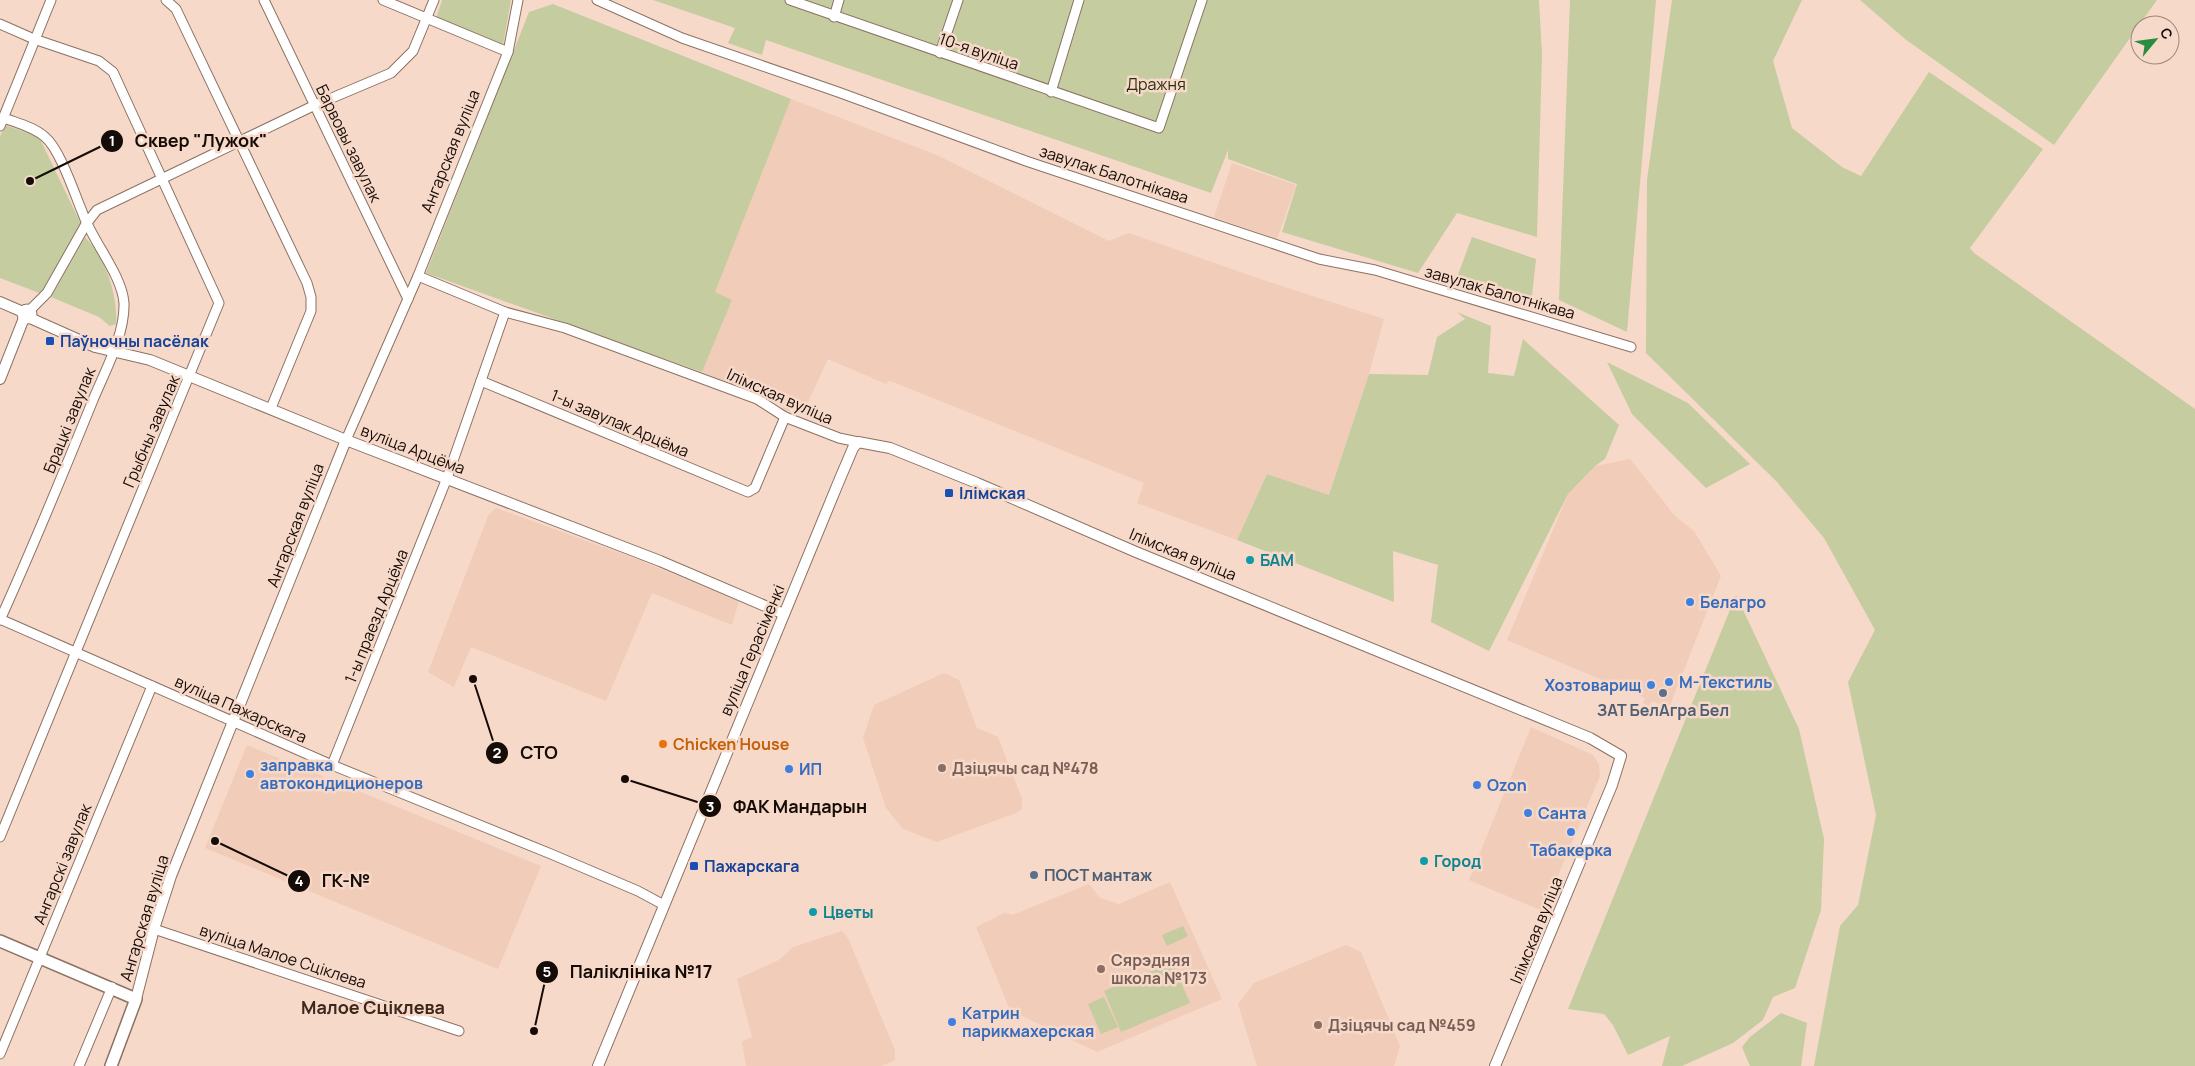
<svg xmlns="http://www.w3.org/2000/svg" width="2195" height="1066" viewBox="0 0 2195 1066" font-family="Manrope,sans-serif">
  <rect width="100%" height="100%" fill="#f7d9c9"/>
  <g fill="#f1ccb8">
    <polygon points="791,99 937,155 1109,241 1129,233 1266,281 1384,319 1369,374 1329,495 1267,474 1237,540 1137,503 1144,483 893,382 888,381 886,384 828,359 802,415 790,409 789,412 782,410 784,405 702,372 732,300 714,292"/>
    <polygon points="1232,163 1296,185 1277,239 1214,217"/>
    <polygon points="1630,459 1675,516 1694,531 1721,576 1669,708 1652,701 1649,706 1643,703 1645,698 1507,640 1568,494 1595,466"/>
    <polygon points="496,508 639,560 739,601 732,625 652,593 606,701 471,647 454,687 428,672 488,516"/>
    <polygon points="944,673 959,680 977,728 998,737 1022,799 1022,809 1016,813 937,842 903,829 886,808 863,738 874,705"/>
    <polygon points="1531,727 1593,755 1599,764 1600,776 1543,911 1469,880"/>
    <polygon points="247,745 541,866 498,969 205,848"/>
    <polygon points="1170,882 1222,999 1097,1052 1016,1013 1012,1015 976,927 1004,913 1012,915 1089,884 1100,898 1119,904"/>
    <polygon points="842,931 848,938 895,1050 895,1060 881,1066 746,1066 742,1042 752,1037 737,979 779,960 793,947"/>
    <polygon points="1346,945 1361,952 1400,1046 1394,1066 1257,1066 1238,1004 1254,983"/>
  </g>
  <g fill="#c4cca0">
    <polygon points="442,0 511,0 503,45 436,19"/>
    <polygon points="653,0 1539,0 1542,54 1537,237 1457,213 1418,273 1282,232 1297,184 1228,159 1228,150 1211,193 766,40 762,55 728,43 735,28"/>
    <polygon points="1570,0 1656,0 1627,332 1559,300"/>
    <polygon points="1672,0 1802,0 1773,61 1792,128 1842,167 1861,176 1929,72 2043,149 1970,248 1974,253 2195,409 2195,1066 1814,1066 1840,926 1858,905 1876,815 1848,682 1875,630 1824,538 1777,482 1646,353 1647,180"/>
    <polygon points="1860,0 2157,0 2054,145 1905,39"/>
    <polygon points="553,4 791,99 715,292 732,300 702,372 426,273 529,12"/>
    <polygon points="5,125 39,137 81,224 42,294 0,278 0,136"/>
    <path d="M85,237C106,258 118,296 116,324L110,326L99,317L51,297Z"/>
    <polygon points="1472,237 1536,259 1531,305 1456,280"/>
    <polygon points="1457,312 1491,326 1488,373 1514,376 1523,339 1619,425 1605,459 1595,466 1568,494 1489,651 1431,622 1438,565 1393,551 1394,602 1237,540 1267,474 1329,495 1369,374 1428,375 1437,337 1465,319"/>
    <polygon points="1607,362 1688,403 1750,464 1706,488 1632,414"/>
    <polygon points="1736,595 1799,729 1824,839 1821,910 1795,988 1773,997 1763,1020 1733,1043 1682,1066 1662,1066 1670,1036 1628,1055 1613,1025 1604,1014 1568,1009"/>
    <polygon points="1183,926 1188,936 1167,946 1162,935"/>
    <polygon points="1172,962 1190,1003 1121,1032 1104,991"/>
    <polygon points="1104,997 1118,1027 1101,1034 1088,1004"/>
    <polygon points="1781,1013 1807,1023 1801,1066 1750,1066 1742,1047 1750,1037"/>
  </g>
  <g fill="none" stroke-linecap="round" stroke-linejoin="round">
    <g stroke="#8c7163" stroke-width="11">
      <g id="minor">
        <polyline points="166,0 176,9 307,283 311,297 311,311 271,408"/>
        <polyline points="264,0 408,299"/>
        <polyline points="383,0 508,52"/>
        <polyline points="597,0 682,38 838,92 1026,161 1319,259 1375,270 1631,347"/>
        <polyline points="790,0 1159,128 1202,0"/>
        <polyline points="834,17 839,0"/>
        <polyline points="0,24 34,39 99,61 113,72 219,303 0,837"/>
        <polyline points="940,53 958,0"/>
        <polyline points="1051,92 1079,0"/>
        <polyline points="0,126 51,0"/>
        <polyline points="418,276 505,312 565,328 757,399 785,417 839,438 858,442"/>
        <polyline points="29,311 47,293 86,224 97,210 313,106 391,73 413,51 434,0"/>
        <polyline points="481,381 748,492 755,488 785,417"/>
        <polyline points="346,440 418,276 508,52 518,0"/>
        <polyline points="0,619 332,765 551,854 638,891 664,905"/>
        <path d="M0,620C33,547 63,474 93,400C105,371 125,335 124,303C122,275 93,242 83,214C75,195 60,149 45,137C34,127 17,123 4,118"/>
        <polyline points="332,765 447,478 505,312"/>
        <polyline points="154,929 459,1031"/>
        <polyline points="0,1054 152,686"/>
        <polyline points="79,1066 112,987"/>
      </g>
    </g>
    <g stroke="#8c7163" stroke-width="12">
      <g id="tertiary">
        <polyline points="0,302 23,312"/>
        <circle cx="27" cy="314" r="4.5"/>
        <polyline points="30,318 95,347 150,360 346,440 660,561 784,614"/>
        <polyline points="0,379 24,318"/>
        <polyline points="136,999 154,929 171,876 346,440"/>
        <polyline points="598,1066 839,481 853,448 858,442 890,448 977,483 1136,552 1590,738 1621,756 1612,785 1495,1066"/>
      </g>
    </g>
    <g stroke="#8c7163" stroke-width="14">
      <polyline id="secondary" points="0,941 136,999 111,1066"/>
    </g>
    <use href="#minor" stroke="#fff" stroke-width="9"/>
    <use href="#tertiary" stroke="#fff" stroke-width="10"/>
    <use href="#secondary" stroke="#fff" stroke-width="11"/>
  </g>
  <g fill="#1a4fb4" stroke="#f7d9c9" stroke-width="2">
    <rect x="45" y="336" width="10" height="10" rx="2.5"/>
    <rect x="944" y="488" width="10" height="10" rx="2.5"/>
    <rect x="689" y="861" width="10" height="10" rx="2.5"/>
  </g>
  <g fill="#0f9aa8" stroke="#f7d9c9" stroke-width="2">
    <circle cx="1250" cy="560" r="5"/>
    <circle cx="1424" cy="861" r="5"/>
    <circle cx="813" cy="912" r="5"/>
  </g>
  <g fill="#3f7fe0" stroke="#f7d9c9" stroke-width="2">
    <circle cx="1690" cy="602" r="5"/>
    <circle cx="1669" cy="682" r="5"/>
    <circle cx="1651" cy="685" r="5"/>
    <circle cx="789" cy="769" r="5"/>
    <circle cx="250" cy="774" r="5"/>
    <circle cx="1477" cy="785" r="5"/>
    <circle cx="1528" cy="813" r="5"/>
    <circle cx="1571" cy="832" r="5"/>
    <circle cx="952" cy="1022" r="5"/>
  </g>
  <g fill="#5c6f8a" stroke="#f7d9c9" stroke-width="2">
    <circle cx="1663" cy="693" r="5"/>
    <circle cx="1034" cy="875" r="5"/>
  </g>
  <circle fill="#e8710a" stroke="#f7d9c9" stroke-width="2" cx="663" cy="744" r="5"/>
  <g fill="#8d6e63" stroke="#f7d9c9" stroke-width="2">
    <circle cx="942" cy="768" r="5"/>
    <circle cx="1101" cy="969" r="5"/>
    <circle cx="1318" cy="1025" r="5"/>
  </g>
  <g text-anchor="middle" stroke-width="5" stroke-linejoin="round" paint-order="stroke">
    <g font-size="16" fill="#160c07" stroke="#f7d9c9">
      <text transform="translate(979 51) rotate(19)" y="6">10-я вуліца</text>
      <text transform="translate(349 143) rotate(64)" y="6">Барвовы завулак</text>
      <text transform="translate(450 151) rotate(-68)" y="6">Ангарская вуліца</text>
      <text transform="translate(1114 174) rotate(18)" y="6">завулак Балотнікава</text>
      <text transform="translate(1500 292) rotate(16)" y="6">завулак Балотнікава</text>
      <text transform="translate(780 396) rotate(24)" y="6">Ілімская вуліца</text>
      <text transform="translate(69 420) rotate(-68)" y="6">Брацкі завулак</text>
      <text transform="translate(620 423) rotate(23)" y="6">1-ы завулак Арцёма</text>
      <text transform="translate(151 431) rotate(-67)" y="6">Грыбны завулак</text>
      <text transform="translate(413 449) rotate(21)" y="6">вуліца Арцёма</text>
      <text transform="translate(295 525) rotate(-69)" y="6">Ангарская вуліца</text>
      <text transform="translate(1183 554) rotate(22)" y="6">Ілімская вуліца</text>
      <text transform="translate(376 616) rotate(-68)" y="6">1-ы праезд Арцёма</text>
      <text transform="translate(752 650) rotate(-67)" y="6">вуліца Герасіменкі</text>
      <text transform="translate(241 709) rotate(24)" y="6">вуліца Пажарскага</text>
      <text transform="translate(62 864) rotate(-68)" y="6">Ангарскі завулак</text>
      <text transform="translate(144 918) rotate(-73)" y="6">Ангарская вуліца</text>
      <text transform="translate(1536 930) rotate(-68)" y="6">Ілімская вуліца</text>
      <text transform="translate(283 956) rotate(18)" y="6">вуліца Малое Сціклева</text>
    </g>
    <g font-size="16" fill="#292e0e" stroke="#f7d9c9">
      <text x="1156" y="90">Дражня</text>
    </g>
    <g font-size="16" font-weight="bold" fill="#164399" stroke="#f7d9c9" text-anchor="start">
      <text x="60" y="347">Паўночны пасёлак</text>
      <text x="959" y="499">Ілімская</text>
      <text x="704" y="872">Пажарскага</text>
    </g>
    <g font-size="16" font-weight="bold" fill="#0d838f" stroke="#f7d9c9" text-anchor="start">
      <text x="1260" y="566">БАМ</text>
      <text x="1434" y="867">Город</text>
      <text x="823" y="918">Цветы</text>
    </g>
    <g font-size="16" font-weight="bold" fill="#366cbe" stroke="#f7d9c9" text-anchor="start">
      <text x="1700" y="608">Белагро</text>
      <text x="1679" y="688">М-Текстиль</text>
      <text x="1641" y="691" text-anchor="end">Хозтоварищ</text>
      <text x="260" y="771">заправка<tspan x="260" dy="18">автокондиционеров</tspan></text>
      <text x="799" y="775">ИП</text>
      <text x="1487" y="791">Ozon</text>
      <text x="1538" y="819">Санта</text>
      <text x="1571" y="856" text-anchor="middle">Табакерка</text>
      <text x="962" y="1019">Катрин<tspan x="962" dy="18">парикмахерская</tspan></text>
    </g>
    <g font-size="16" font-weight="bold" fill="#4e5e75" stroke="#f7d9c9">
      <text x="1663" y="716">ЗАТ БелАгра Бел</text>
      <text x="1044" y="881" text-anchor="start">ПОСТ мантаж</text>
    </g>
    <g font-size="16" font-weight="bold" fill="#c56008" stroke="#f7d9c9" text-anchor="start">
      <text x="673" y="750">Chicken House</text>
    </g>
    <g font-size="16" font-weight="bold" fill="#785e54" stroke="#f7d9c9" text-anchor="start">
      <text x="952" y="774">Дзіцячы сад №478</text>
      <text x="1111" y="966">Сярэдняя<tspan x="1111" dy="18">школа №173</tspan></text>
      <text x="1328" y="1031">Дзіцячы сад №459</text>
    </g>
    <g font-size="18" font-weight="bold" fill="#3d271b" stroke="#f7d9c9">
      <text x="373" y="1014">Малое Сціклева</text>
    </g>
  </g>
  <path fill="none" stroke="#160c07" stroke-width="2" d="M30 181L112 141M473 679L497 753M625 779L710 806M215 841L299 881M534 1031L547 972"/>
  <g fill="#160c07" stroke="#f7d9c9" stroke-width="2">
    <circle cx="30" cy="181" r="5"/>
    <circle cx="473" cy="679" r="5"/>
    <circle cx="625" cy="779" r="5"/>
    <circle cx="215" cy="841" r="5"/>
    <circle cx="534" cy="1031" r="5"/>
    <circle cx="112" cy="141" r="12"/>
    <circle cx="497" cy="753" r="12"/>
    <circle cx="710" cy="806" r="12"/>
    <circle cx="299" cy="881" r="12"/>
    <circle cx="547" cy="972" r="12"/>
  </g>
  <g font-size="15" text-anchor="middle" font-weight="bold" fill="#fff">
    <text x="112" y="146">1</text>
    <text x="497" y="758">2</text>
    <text x="710" y="812">3</text>
    <text x="299" y="886">4</text>
    <text x="547" y="977">5</text>
  </g>
  <g font-size="18" text-anchor="middle" font-weight="bold" fill="#160c07" stroke="#f7d9c9" stroke-width="5" stroke-linejoin="round" paint-order="stroke">
    <text x="201" y="147">Сквер "Лужок"</text>
    <text x="539" y="759">СТО</text>
    <text x="800" y="813">ФАК Мандарын</text>
    <text x="346" y="887">ГК-№</text>
    <text x="641" y="978">Паліклініка №17</text>
  </g>
  <g transform="translate(2155 40) rotate(61)"><circle r="24" fill="#f7d9c9" stroke="#9d877b"/>
  <path d="M0-4L9 19L0 12L-9 19Z" fill="#298c40"/>
  <text y="-8" font-size="14" font-weight="bold" text-anchor="middle" fill="#160c07">С</text>
  </g>
</svg>
